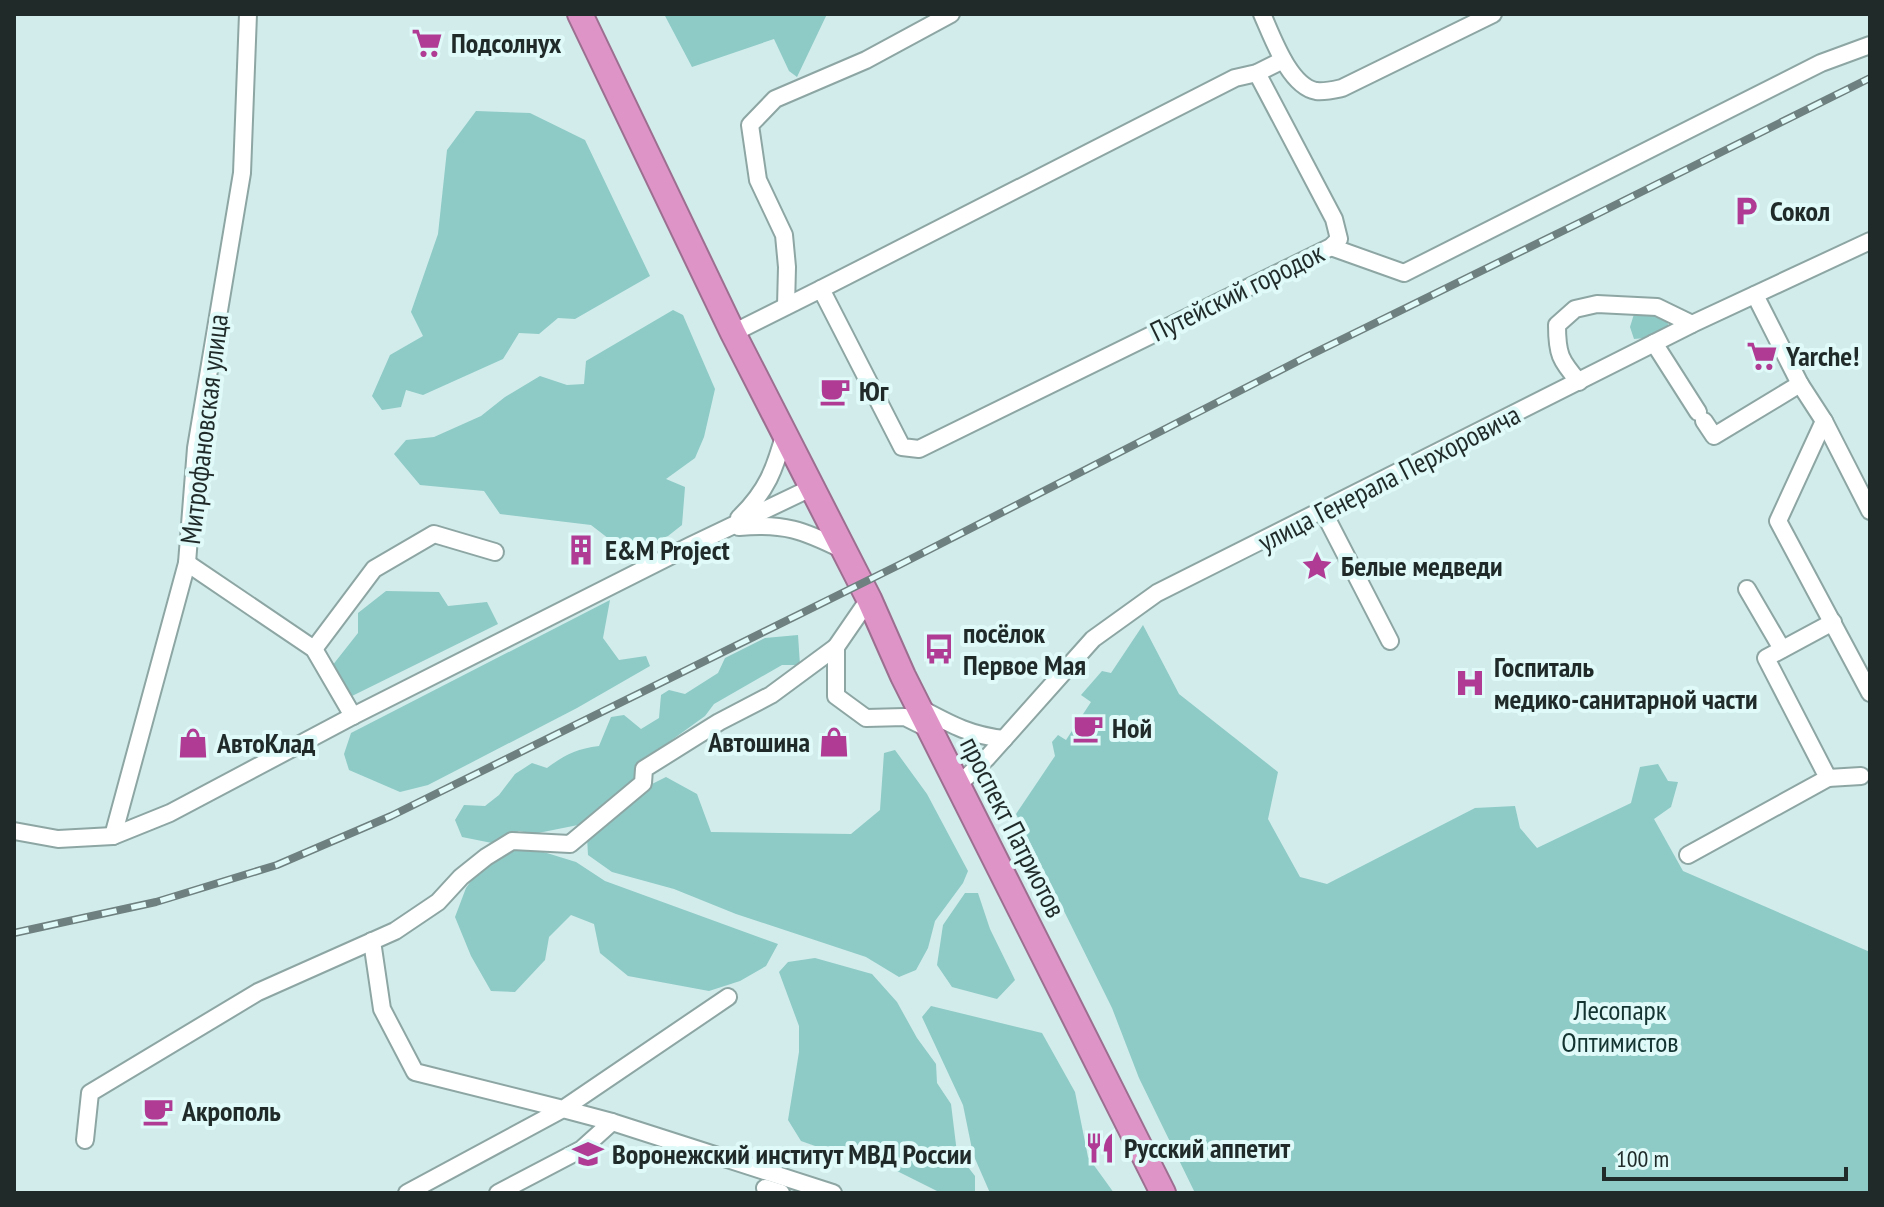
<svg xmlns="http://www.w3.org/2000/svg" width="1884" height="1207" viewBox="0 0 1884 1207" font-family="'PT Sans Narrow',sans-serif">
  <rect width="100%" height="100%" fill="#d1eceb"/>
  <g fill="#8ecac6">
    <polygon points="664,14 827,14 797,77 789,71 774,39 692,67"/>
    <polygon points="476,111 530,113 585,140 650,276 575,319 558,318 539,334 519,333 503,359 423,395 406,390 401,407 382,410 372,396 390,355 423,336 411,312 438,234 447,150"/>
    <polygon points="673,310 683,315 715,389 704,437 695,458 666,479 685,487 682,525 668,536 626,552 591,525 500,514 484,491 420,485 394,454 406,440 434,437 481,416 505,397 540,376 567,385 584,384 586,361"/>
    <polygon points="1634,314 1651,315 1666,318 1669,327 1645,338 1634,339 1630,327"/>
    <polygon points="386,591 439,592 448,606 487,602 498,624 352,696 332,666 358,633 358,613"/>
    <polygon points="610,600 603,638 619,660 646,656 650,666 577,708 428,785 400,792 349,770 344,754 351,733"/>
    <polygon points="1143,625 1179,694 1278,772 1268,819 1300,877 1327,884 1475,808 1515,806 1520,828 1537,848 1631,803 1640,767 1658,764 1668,781 1678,782 1671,807 1654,819 1683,871 1870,952 1870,1193 1195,1193 1139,1078 1112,1008 1016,814 1055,756 1052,742 1058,735 1066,740 1091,702 1081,695 1102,671 1111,673"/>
    <path d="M798,635L800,665H782L714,704L705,716L640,763L638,785L583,824L533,834L519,831L492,843L462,837L455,820L464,805L485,806L499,795L515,774L532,763L547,768C566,754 576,749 599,746L611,717L624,715L641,729L659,718L661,695L669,690L685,694L718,673L725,658L765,638Z"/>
    <polygon points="895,750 927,794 968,871 963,883 935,921 928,948 916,970 899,977 866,957 736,914 674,889 612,872 588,855 587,837 638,791 666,777 697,794 711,832 851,834 880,810 884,753"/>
    <polygon points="524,846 576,862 605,881 778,944 766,966 740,981 709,991 628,976 600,953 594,924 571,915 549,937 545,960 515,992 491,991 471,956 455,917 466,888 483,864"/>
    <polygon points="965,893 978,893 990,929 1015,980 997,999 952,987 937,965 943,925"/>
    <polygon points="815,958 872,974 897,1002 917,1038 936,1064 937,1083 951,1104 957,1153 975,1176 975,1193 941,1193 883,1164 835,1153 801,1141 788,1120 799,1052 799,1026 779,972 788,962"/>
    <polygon points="931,1006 1042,1033 1075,1092 1088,1157 1114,1193 990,1193 973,1154 963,1105 922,1017"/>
  </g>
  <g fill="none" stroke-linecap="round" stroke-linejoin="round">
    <g stroke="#8da6a4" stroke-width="20">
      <g id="minor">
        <path d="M1262,14C1272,36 1289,86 1316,91C1325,92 1333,90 1342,88L1493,14"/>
        <polyline points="1331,247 1404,273 1821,63 1870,45"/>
        <polyline points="821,289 1235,78 1257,73 1283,60"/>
        <polyline points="1755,295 1800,384 1824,421 1870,511"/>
        <polyline points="786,306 787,267 784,235 758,180 750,125 775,99 866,60 951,14"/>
        <polyline points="733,333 821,289 902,447 919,449 1331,247 1339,239 1334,219 1257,73"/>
        <polyline points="1654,343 1698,412"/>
        <path d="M1579,382C1560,360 1557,354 1557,325L1575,309L1597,304L1657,307L1692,324"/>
        <polyline points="1704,421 1714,436 1800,384"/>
        <polyline points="1824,421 1778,521 1870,693"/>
        <polyline points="1323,511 1390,641"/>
        <path d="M739,518C767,491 775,469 785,432"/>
        <path d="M739,527C784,523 803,530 843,550"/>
        <polyline points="187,563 314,649 353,716"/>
        <polyline points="1747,589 1782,649"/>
        <polyline points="869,599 836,647 836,696 866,718 905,717 929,729"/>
        <polyline points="314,649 374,569 434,534 495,552"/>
        <path d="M920,708C950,724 969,735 1004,739"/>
        <polyline points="1828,778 1861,776"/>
        <polyline points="958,785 986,759 1093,639 1157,593 1692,324 1870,241"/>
        <polyline points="14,831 58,839 113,836 170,813 353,716 690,546 813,487"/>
        <polyline points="113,836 187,563 196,448 242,173 248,14"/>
        <polyline points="1688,855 1828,778 1766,658 1833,622"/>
        <polyline points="372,941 382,1009 415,1072 563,1109 728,997"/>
        <polyline points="85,1140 90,1093 258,992 395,931 438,902 461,877 486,857 512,841 570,844 643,783 644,769 719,722 771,695 836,647"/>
        <polyline points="765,1188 781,1193"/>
        <polyline points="407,1193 563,1109 612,1122 833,1193"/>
        <polyline points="498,1193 582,1149 612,1122"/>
      </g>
    </g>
    <g stroke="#9c6f90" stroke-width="28">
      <polyline id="highway" points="580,14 733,333 869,599 903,676 1163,1193"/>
    </g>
    <use href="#minor" stroke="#fff" stroke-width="16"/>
    <use href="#highway" stroke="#df94c8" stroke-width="24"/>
    <g stroke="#6e807f" stroke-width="8">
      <polyline id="rail" points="14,933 156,902 277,865 391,816 901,564 1306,357 1579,223 1870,78"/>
    </g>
    <use href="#rail" stroke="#dffaf8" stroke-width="5" stroke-dasharray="15" stroke-linecap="butt"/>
  </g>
  <defs>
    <g id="supermarket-bare" transform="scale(2.4)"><path d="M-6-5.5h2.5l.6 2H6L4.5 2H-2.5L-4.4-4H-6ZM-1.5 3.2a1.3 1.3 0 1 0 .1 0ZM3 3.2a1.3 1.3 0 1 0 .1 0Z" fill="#af3b94" stroke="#dffaf8" stroke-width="2.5" paint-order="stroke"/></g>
    <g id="parking-bare" transform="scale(2.4)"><path d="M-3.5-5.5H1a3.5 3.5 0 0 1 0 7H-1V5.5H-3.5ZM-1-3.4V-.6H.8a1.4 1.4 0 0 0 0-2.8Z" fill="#af3b94" stroke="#dffaf8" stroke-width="2.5" paint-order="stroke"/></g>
    <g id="cafe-bare" transform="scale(2.4)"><path d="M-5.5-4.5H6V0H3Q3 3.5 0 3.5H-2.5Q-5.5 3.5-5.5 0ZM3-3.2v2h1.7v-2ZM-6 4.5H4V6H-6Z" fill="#af3b94" stroke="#dffaf8" stroke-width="2.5" paint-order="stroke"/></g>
    <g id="building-bare" transform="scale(2.4)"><path d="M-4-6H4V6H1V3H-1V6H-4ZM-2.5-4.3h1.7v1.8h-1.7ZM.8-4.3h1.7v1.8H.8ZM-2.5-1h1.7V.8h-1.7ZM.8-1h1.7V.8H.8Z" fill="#af3b94" stroke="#dffaf8" stroke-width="2.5" paint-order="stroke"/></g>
    <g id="sight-bare" transform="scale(2.4)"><path d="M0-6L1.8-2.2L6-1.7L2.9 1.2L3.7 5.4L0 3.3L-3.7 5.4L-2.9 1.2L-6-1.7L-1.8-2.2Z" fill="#af3b94" stroke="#dffaf8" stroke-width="2.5" paint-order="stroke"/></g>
    <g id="bus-bare" transform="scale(2.4)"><path d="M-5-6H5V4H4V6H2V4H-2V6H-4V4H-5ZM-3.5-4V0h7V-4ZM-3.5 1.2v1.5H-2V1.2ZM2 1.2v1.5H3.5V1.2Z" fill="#af3b94" stroke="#dffaf8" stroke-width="2.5" paint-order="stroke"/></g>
    <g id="hospital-bare" transform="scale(2.4)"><path d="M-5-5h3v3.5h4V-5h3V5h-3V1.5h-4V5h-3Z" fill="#af3b94" stroke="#dffaf8" stroke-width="2.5" paint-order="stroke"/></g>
    <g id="shop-bare" transform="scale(2.4)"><path d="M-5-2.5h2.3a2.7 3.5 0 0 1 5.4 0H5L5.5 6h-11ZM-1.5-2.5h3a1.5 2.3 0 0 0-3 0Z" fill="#af3b94" stroke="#dffaf8" stroke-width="2.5" paint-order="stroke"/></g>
    <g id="restaurant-bare" transform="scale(2.4)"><path d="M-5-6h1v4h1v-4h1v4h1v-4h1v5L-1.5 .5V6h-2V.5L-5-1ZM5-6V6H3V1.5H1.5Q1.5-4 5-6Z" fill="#af3b94" stroke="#dffaf8" stroke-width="2.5" paint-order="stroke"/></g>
    <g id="university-bare" transform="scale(2.4)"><path d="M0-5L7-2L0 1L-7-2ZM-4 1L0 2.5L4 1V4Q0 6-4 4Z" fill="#af3b94" stroke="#dffaf8" stroke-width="2.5" paint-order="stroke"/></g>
  </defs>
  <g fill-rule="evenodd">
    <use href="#supermarket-bare" x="427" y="43"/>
    <use href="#parking-bare" x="1746" y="211"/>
    <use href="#supermarket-bare" x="1762" y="356"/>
    <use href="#cafe-bare" x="835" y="391"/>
    <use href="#building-bare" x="581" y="550"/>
    <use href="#sight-bare" x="1317" y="566"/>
    <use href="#bus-bare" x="939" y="649"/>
    <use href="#hospital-bare" x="1470" y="683"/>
    <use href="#cafe-bare" x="1088" y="728"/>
    <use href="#shop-bare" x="834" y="742"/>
    <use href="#shop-bare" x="193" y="743"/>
    <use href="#cafe-bare" x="158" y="1111"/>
    <use href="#restaurant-bare" x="1100" y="1148"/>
    <use href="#university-bare" x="588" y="1154"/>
  </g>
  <g text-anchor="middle" stroke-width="8" stroke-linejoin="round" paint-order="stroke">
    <g font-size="28" font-weight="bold" fill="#1f2a29" stroke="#dffaf8" text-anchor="start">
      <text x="451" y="53">Подсолнух</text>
      <text x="1770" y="221">Сокол</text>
      <text x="1786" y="366">Yarche!</text>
      <text x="859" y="401">Юг</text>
      <text x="605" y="560">E&amp;M Project</text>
      <text x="1341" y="576">Белые медведи</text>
      <text x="963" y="643">посёлок<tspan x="963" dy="32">Первое Мая</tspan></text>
      <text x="1494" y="677">Госпиталь<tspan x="1494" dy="32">медико-санитарной части</tspan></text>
      <text x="1112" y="738">Ной</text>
      <text x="810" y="752" text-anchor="end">Автошина</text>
      <text x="217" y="753">АвтоКлад</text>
      <text x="182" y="1121">Акрополь</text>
      <text x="1124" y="1158">Русский аппетит</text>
      <text x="612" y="1164">Воронежский институт МВД России</text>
    </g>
    <g font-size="28" fill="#1f2a29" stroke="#dffaf8">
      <text transform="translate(1237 292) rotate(-26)" y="10">Путейский городок</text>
      <text transform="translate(204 429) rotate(-83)" y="10">Митрофановская улица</text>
      <text transform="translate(1389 478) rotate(-27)" y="10">улица Генерала Перхоровича</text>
      <text transform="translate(1013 827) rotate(63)" y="10">проспект Патриотов</text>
    </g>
    <g font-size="28" fill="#143432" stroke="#dffaf8">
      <text x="1620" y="1020">Лесопарк<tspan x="1620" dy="32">Оптимистов</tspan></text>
    </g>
  </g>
  <rect width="1884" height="1207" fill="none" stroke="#1f2a29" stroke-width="32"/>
  <path d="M1604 1167v12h242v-12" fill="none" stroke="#1f2a29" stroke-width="4"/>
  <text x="1616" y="1167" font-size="24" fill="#1f2a29" stroke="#dffaf8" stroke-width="6" paint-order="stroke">100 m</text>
</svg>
